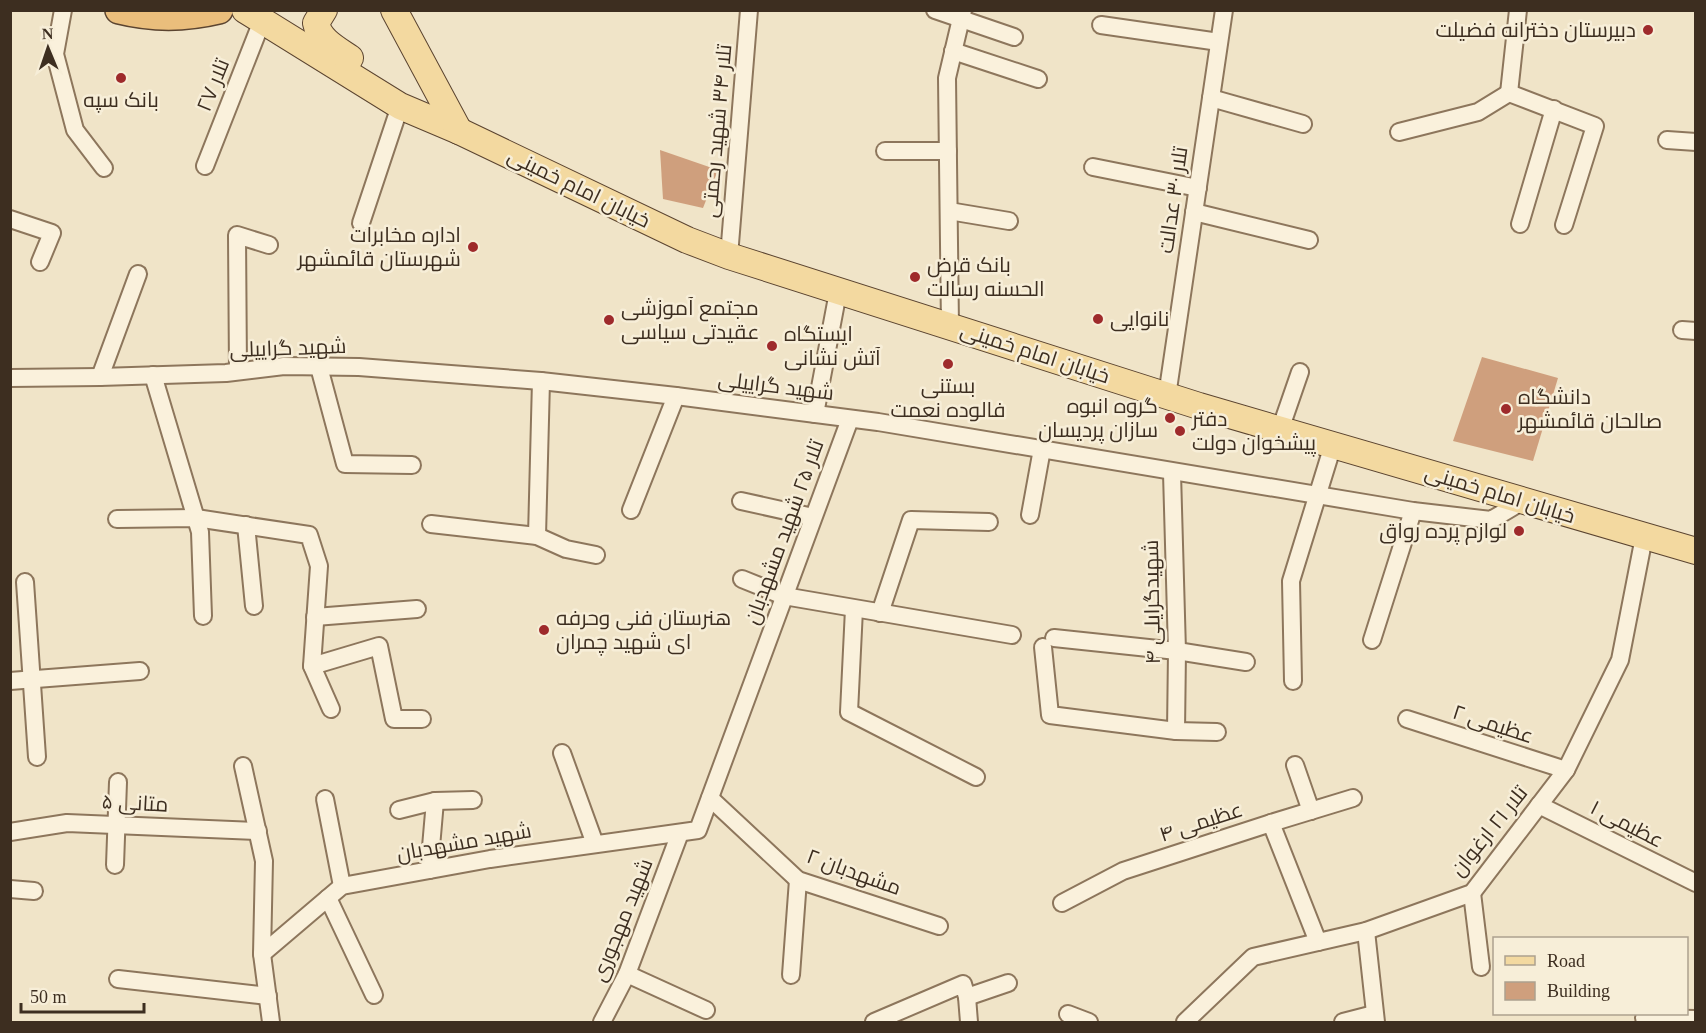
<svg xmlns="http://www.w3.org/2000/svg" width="1706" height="1033" viewBox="0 0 1706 1033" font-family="'Times New Roman',Cairo,serif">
  <rect width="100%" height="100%" fill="#f0e4c8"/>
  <g fill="#cf9f7d">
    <polygon points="660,150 718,170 703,208 663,199"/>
    <polygon points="1482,357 1558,378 1533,461 1453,441"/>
  </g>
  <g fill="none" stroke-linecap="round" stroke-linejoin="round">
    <g stroke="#8d765c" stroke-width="20">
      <g id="minor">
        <polyline points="63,10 55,54 75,130 104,168"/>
        <polyline points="935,10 1014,37"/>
        <polyline points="1101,25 1219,42"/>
        <polyline points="953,51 1038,79"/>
        <polyline points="1509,93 1595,126 1564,225"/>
        <polyline points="1509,93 1518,10"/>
        <polyline points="1211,98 1303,124"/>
        <polyline points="1399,132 1478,112 1509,93"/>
        <polyline points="1667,140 1696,142"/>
        <polyline points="885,151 948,151"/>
        <polyline points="205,166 262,21"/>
        <polyline points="1093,167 1198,188"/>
        <polyline points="949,211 1009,221"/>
        <polyline points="1194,212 1309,240"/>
        <polyline points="10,219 52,233 40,262"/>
        <polyline points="361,223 400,106"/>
        <polyline points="1520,224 1554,109"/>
        <polyline points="729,256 749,10"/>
        <polyline points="950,326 947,78 963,10"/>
        <polyline points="1682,330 1696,331"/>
        <polyline points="319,367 345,464 412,465"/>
        <polyline points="238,371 237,235 269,245"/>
        <polyline points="153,375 200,532 203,616"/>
        <polyline points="100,377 138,274"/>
        <polyline points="10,378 100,377 226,373 284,366 359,367 541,381 676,396 878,422 1413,511 1491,520 1523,501"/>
        <polyline points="1167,396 1224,10"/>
        <polyline points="815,414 838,292"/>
        <polyline points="1280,430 1300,372"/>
        <polyline points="1172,473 1177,651 1176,731"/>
        <polyline points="741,501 813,517"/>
        <polyline points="631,510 676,396"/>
        <polyline points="1030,515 1042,449"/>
        <polyline points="117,519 196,518 309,535 319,566 312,666 331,709"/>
        <polyline points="431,524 537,536 566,549 596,555"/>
        <polyline points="246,525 254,606"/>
        <polyline points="537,536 541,381"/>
        <polyline points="742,579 784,596 1012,635"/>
        <polyline points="25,582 37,757"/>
        <polyline points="854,609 849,712 976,777"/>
        <polyline points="880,613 911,520 989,522"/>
        <polyline points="315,617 417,609"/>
        <polyline points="1054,638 1177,651 1246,662"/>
        <polyline points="1372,640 1413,511"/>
        <polyline points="1043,647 1050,715 1176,731 1217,732"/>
        <polyline points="312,666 379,646 394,719 422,719"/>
        <polyline points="10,681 140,671"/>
        <polyline points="1293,681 1291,581 1333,445"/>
        <polyline points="1407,719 1566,770"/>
        <polyline points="562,753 595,844"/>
        <polyline points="1295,765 1311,811"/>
        <polyline points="243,766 264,861 262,954 271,1022"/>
        <polyline points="710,798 798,880 939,926"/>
        <polyline points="325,799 342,886"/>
        <polyline points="1539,805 1696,883"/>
        <polyline points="399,810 435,801 473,800"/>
        <polyline points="1271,823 1353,798"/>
        <polyline points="10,832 67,823 258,831"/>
        <polyline points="115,865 118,782"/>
        <polyline points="429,870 435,801"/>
        <polyline points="10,889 34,891"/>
        <polyline points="1472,893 1481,967"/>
        <polyline points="328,898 374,995"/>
        <polyline points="1062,903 1123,871 1271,823 1318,942"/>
        <polyline points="1366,931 1376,1022"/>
        <polyline points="262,954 342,886 490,859 698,830 850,419"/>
        <polyline points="627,974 706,1010"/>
        <polyline points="791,975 798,880"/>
        <polyline points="118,979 268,996"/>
        <polyline points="967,997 1008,983"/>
        <polyline points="1068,1014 1089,1022"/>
        <polyline points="1644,1018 1696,1019"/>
        <polyline points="602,1022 627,974 680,833"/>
        <polyline points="874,1022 963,984 967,997 969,1022"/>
        <polyline points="1185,1022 1253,957 1366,931 1472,893 1566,770 1620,660 1644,537"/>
        <polyline points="1343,1022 1374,1014"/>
      </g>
    </g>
    <g stroke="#5b4430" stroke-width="28">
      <g id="primary">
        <polyline points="245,10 400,106 459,131 687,240 729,256 1199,406 1696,551"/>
        <path d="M324,10L316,23C319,40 337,49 350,58"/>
        <polyline points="394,10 459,131"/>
      </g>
    </g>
    <g stroke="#5b4430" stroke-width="30">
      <path id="trunk" d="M119,10C151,18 186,18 219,10"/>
    </g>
    <use href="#minor" stroke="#faf1dc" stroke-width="16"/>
    <use href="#primary" stroke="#f3d9a0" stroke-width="26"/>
    <use href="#trunk" stroke="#eabe7c" stroke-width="27"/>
  </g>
  <g fill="#9e2a2b" stroke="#f7eed8" stroke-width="2">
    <circle cx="1648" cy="30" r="6"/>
    <circle cx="121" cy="78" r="6"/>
    <circle cx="473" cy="247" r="6"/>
    <circle cx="915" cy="277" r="6"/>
    <circle cx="1098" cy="319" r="6"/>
    <circle cx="609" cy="320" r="6"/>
    <circle cx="772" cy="346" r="6"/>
    <circle cx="948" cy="364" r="6"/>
    <circle cx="1506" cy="409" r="6"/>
    <circle cx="1170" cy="418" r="6"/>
    <circle cx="1180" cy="431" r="6"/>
    <circle cx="1519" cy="531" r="6"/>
    <circle cx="544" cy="630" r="6"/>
  </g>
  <g text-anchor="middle" stroke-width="5" stroke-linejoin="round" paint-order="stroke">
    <g font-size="21" fill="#3d2e20" stroke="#f7eed8" text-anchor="start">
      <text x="1636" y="37" text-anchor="end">دبیرستان دخترانه فضیلت</text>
      <text x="121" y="107" text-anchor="middle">بانک سپه</text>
      <text x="461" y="242" text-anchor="end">اداره مخابرات<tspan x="461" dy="24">شهرستان قائمشهر</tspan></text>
      <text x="927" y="272">بانک قرض<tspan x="927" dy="24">الحسنه رسالت</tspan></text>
      <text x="621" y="315">مجتمع آموزشی<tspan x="621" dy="24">عقیدتی سیاسی</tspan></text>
      <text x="1110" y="326">نانوایی</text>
      <text x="784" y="341">ایستگاه<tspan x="784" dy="24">آتش نشانی</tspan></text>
      <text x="948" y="393" text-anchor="middle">بستنی<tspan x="948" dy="24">فالوده نعمت</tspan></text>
      <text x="1518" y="404">دانشگاه<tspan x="1518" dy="24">صالحان قائمشهر</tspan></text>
      <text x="1158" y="413" text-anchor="end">گروه انبوه<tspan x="1158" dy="24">سازان پردیسان</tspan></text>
      <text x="1192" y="426">دفتر<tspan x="1192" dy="24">پیشخوان دولت</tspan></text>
      <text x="1507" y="538" text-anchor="end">لوازم پرده رواق</text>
      <text x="556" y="625">هنرستان فنی وحرفه<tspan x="556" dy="24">ای شهید چمران</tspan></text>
    </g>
    <g font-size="21" fill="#3d2e20" stroke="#f7eed8">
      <text transform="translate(213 85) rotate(-68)" y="7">تلار ۲۷</text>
      <text transform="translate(717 131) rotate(-85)" y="7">تلار ۳۴ شهید رحمتی</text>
      <text transform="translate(579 188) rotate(26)" y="7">خیابان امام خمینی</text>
      <text transform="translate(1173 200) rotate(-82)" y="7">تلار ۳۰ عدالت</text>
      <text transform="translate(288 348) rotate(-2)" y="7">شهید گراییلی</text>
      <text transform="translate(1035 353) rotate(18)" y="7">خیابان امام خمینی</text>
      <text transform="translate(776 386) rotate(7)" y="7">شهید گراییلی</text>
      <text transform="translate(1500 494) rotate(17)" y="7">خیابان امام خمینی</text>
      <text transform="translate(784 532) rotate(-70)" y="7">تلار ۲۵ شهید مشهدبان</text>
      <text transform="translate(1152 602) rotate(-91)" y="7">شهیدگرایلی ۴</text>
      <text transform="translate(1493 724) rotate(18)" y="7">عظیمی ۲</text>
      <text transform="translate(135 803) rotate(3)" y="7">متانی ۵</text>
      <text transform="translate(1201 822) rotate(-18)" y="7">عظیمی ۴</text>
      <text transform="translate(1627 824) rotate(27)" y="7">عظیمی ۱</text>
      <text transform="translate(1489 831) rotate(-51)" y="7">تلار ۲۱ ارغوان</text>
      <text transform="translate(464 842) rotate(-10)" y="7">شهید مشهدبان</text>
      <text transform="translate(854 872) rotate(20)" y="7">مشهدبان ۲</text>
      <text transform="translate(622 920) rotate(-68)" y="7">شهید مهجوری</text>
    </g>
  </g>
  <rect width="1706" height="1033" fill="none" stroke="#3d2e20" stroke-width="24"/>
  <rect x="1493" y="937" width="195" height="78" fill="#f7eed8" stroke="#ada18e" stroke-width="1.5"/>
  <rect x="1505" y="956" width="30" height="9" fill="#f3d9a0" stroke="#ada18e" stroke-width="1.5"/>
  <text x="1547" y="967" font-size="18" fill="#3d2e20">Road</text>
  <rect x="1505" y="982" width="30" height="18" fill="#cf9f7d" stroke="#ada18e" stroke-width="1.5"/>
  <text x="1547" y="997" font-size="18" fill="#3d2e20">Building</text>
  <g transform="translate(48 48) rotate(358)" stroke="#f7eed8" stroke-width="4.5" paint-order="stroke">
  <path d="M0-4.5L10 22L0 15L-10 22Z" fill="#3d2e20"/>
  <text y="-9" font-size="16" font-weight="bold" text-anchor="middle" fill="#3d2e20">N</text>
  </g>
  <path d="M21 1003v9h123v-9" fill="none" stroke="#3d2e20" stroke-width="3"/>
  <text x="30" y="1003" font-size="18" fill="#3d2e20" stroke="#f7eed8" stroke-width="4.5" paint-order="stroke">50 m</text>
</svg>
